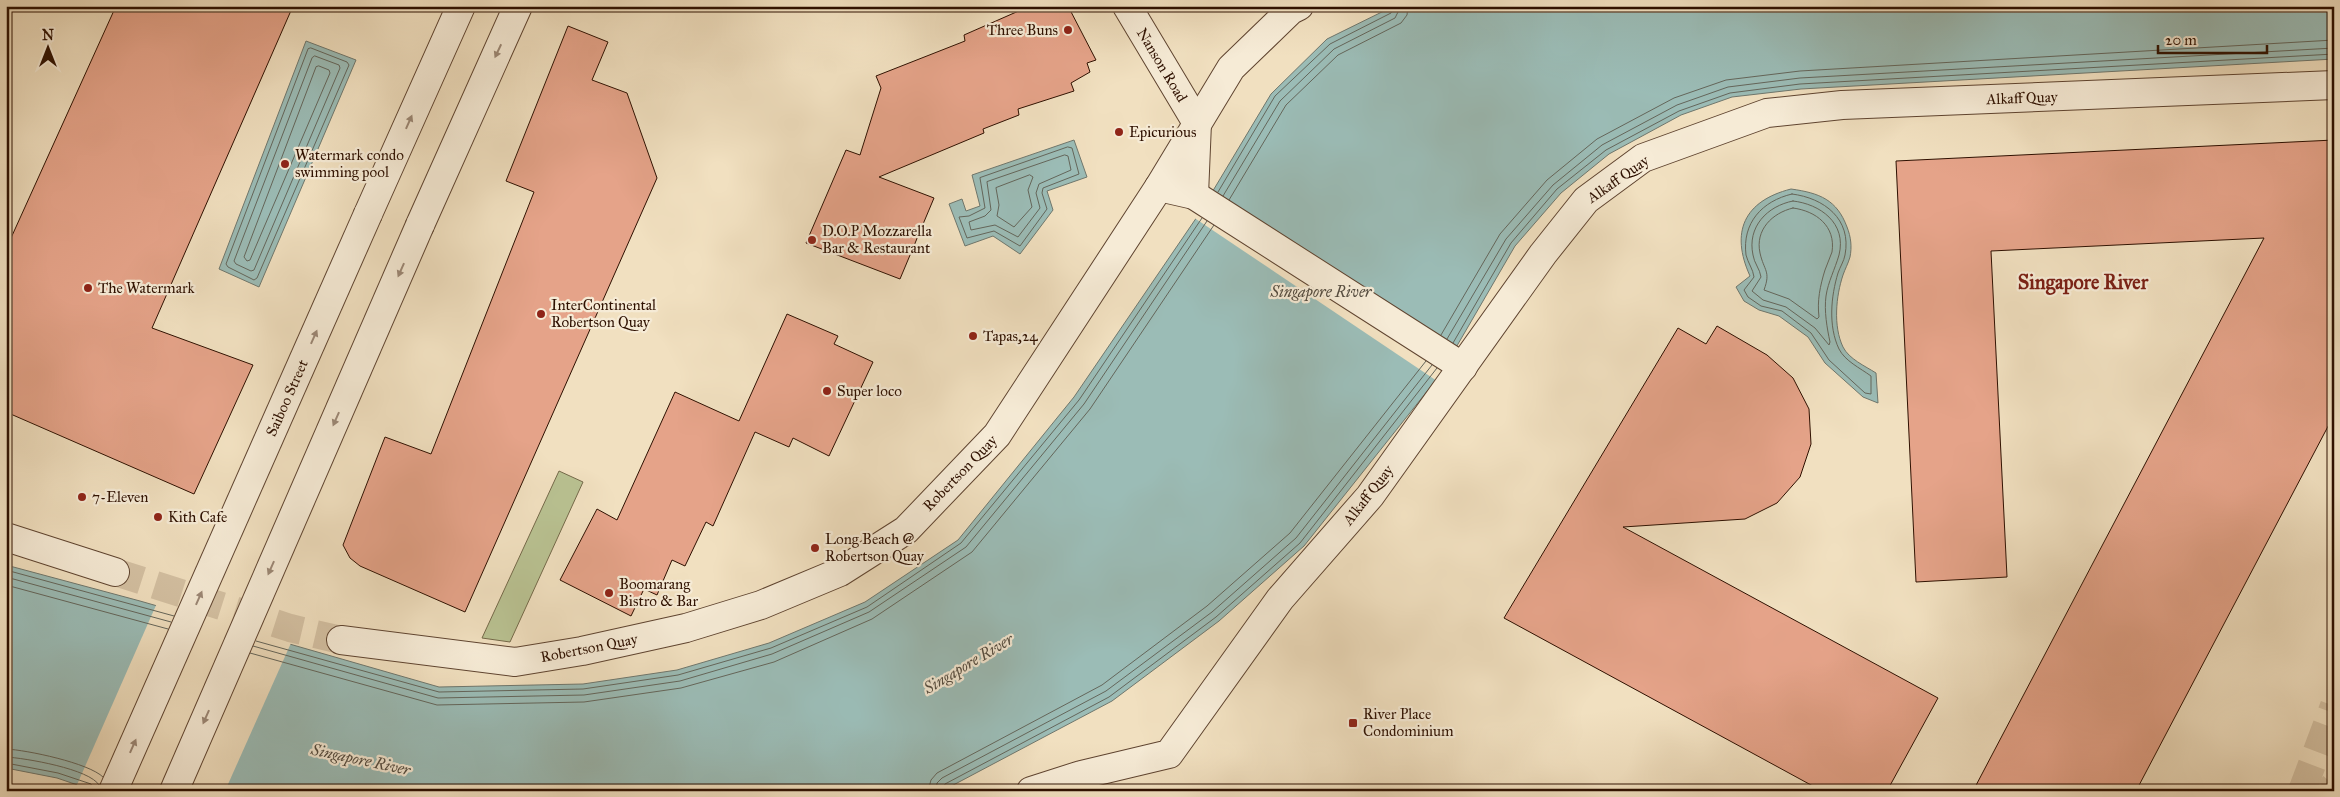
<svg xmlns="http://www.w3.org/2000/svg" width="2340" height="797" viewBox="0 0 2340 797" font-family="'IM FELL Great Primer',serif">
  <rect width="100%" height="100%" fill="#f1e0c0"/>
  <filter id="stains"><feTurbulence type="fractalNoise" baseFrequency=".004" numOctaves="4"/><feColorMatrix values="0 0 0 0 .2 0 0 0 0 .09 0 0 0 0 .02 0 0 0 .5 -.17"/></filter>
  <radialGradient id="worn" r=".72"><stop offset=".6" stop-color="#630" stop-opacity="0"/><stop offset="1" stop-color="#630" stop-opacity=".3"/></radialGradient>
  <polygon fill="#b9c292" stroke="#746949" points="559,471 583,482 510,642 482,638"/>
  <g fill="#9bbcb6" stroke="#6f776d">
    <polygon points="1394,6 2334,6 2334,59 1801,89 1732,97 1681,115 1609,154 1561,193 1515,246 1440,375 1304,546 1219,621 1112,701 942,791 95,791 57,778 6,768 6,565 140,601 439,687 583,684 677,670 769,643 865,602 958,540 1074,397 1199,214 1271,94 1327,39"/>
    <polygon points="306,41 356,60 259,287 219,269"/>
    <polygon points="1074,140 1087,177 1047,191 1053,210 1020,254 993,236 965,246 949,204 962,199 966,211 980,206 972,175"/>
    <path d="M1791,189C1820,193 1837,200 1847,227C1851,237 1852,247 1850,257C1848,264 1845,269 1843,275C1836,296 1833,326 1843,347C1849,359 1865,366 1876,373L1878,403L1863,397L1825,363L1808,337L1779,316L1759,310L1744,301L1736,287L1750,276C1730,232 1744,201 1791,189Z"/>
  </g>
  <g fill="#f1e0c0">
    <polygon points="1210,190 1454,354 1437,381 1193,217"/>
    <polygon points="157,603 291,643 225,791 87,791 76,787"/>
  </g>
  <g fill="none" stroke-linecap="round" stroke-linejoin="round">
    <g stroke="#64665b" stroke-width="1">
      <polygon points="311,48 347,62 349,65 257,278 254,280 228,267 226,264 308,49"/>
      <polygon points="315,56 339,65 340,68 254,270 251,271 236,264 234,261 312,58"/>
      <polygon points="319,66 329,70 330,73 250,260 247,261 244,257 316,67"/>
      <polygon points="1068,147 1072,148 1079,174 1043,188 1042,193 1047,209 1020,246 994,231 967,238 959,217 969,216 985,208 980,178"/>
      <polygon points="1065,155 1068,156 1071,170 1039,184 1036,193 1040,208 1018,237 995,225 971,230 969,222 985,216 991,210 987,182"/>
      <polygon points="1030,175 1033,177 1028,190 1032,207 1014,227 997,216 999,205 996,188"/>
      <polyline points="1218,192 1275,96 1330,44 1391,13 1394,6"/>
      <path d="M1792,194C1824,198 1852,219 1845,255C1844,261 1840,267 1838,273C1831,296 1828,326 1839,349C1845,361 1860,368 1871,376V394L1865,393L1829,360L1811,333L1782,311L1761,306L1748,297L1744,290L1754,277C1753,269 1748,263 1746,255C1742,223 1762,201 1792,194Z"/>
      <polyline points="1223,196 1280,101 1334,49 1395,18 1401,6"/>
      <polyline points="1229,200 1286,105 1338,55 1401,23 1407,15 1408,6"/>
      <path d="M1793,201C1820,204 1847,223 1839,255C1835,269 1828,282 1826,296C1824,311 1827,328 1830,342L1829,345L1815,328L1786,307L1763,300L1752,291L1761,277C1760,269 1754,263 1753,255C1747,227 1767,206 1793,201Z"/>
      <path d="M1793,208C1816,211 1836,226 1832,252C1830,258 1827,264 1825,270C1820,286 1817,301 1819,317L1817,319L1789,299L1764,290C1771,271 1764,271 1760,253C1755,230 1772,213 1793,208Z"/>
      <polyline points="1441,335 1500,234 1547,180 1597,139 1674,98 1726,80 1800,71 2334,40"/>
      <polyline points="1447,339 1506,239 1553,185 1602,145 1677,105 1728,87 1800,78 2334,48"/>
      <polyline points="1453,343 1511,243 1557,189 1606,150 1679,111 1730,93 1800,84 2334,54"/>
      <polyline points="6,570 174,616"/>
      <polyline points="6,577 171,622"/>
      <polyline points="6,585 168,629"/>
      <polyline points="256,641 439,692 583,689 678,675 771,648 867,607 961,543 1079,400 1202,218"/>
      <polyline points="253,646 438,698 584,695 680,681 772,654 869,612 966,547 1084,404 1207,221"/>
      <polyline points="250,653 437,705 584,702 681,688 774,662 872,619 972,552 1090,409 1214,225"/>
      <path d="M6,749C27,750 89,763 103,777"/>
      <path d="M6,757C25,758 90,769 99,785"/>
      <polyline points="6,763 58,773 91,784 94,791"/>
      <polyline points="928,791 931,780 937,773 1102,685 1207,606 1290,533 1426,361"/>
      <polyline points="936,791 937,783 942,778 1106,691 1212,612 1296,538 1432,365"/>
      <polyline points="942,791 945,784 1109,697 1216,617 1300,543 1437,368"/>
    </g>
  </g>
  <g fill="#e5a389" stroke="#2e1000">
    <polygon points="116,6 293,6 152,328 253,365 194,494 6,412 6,249"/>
    <polygon points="1030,6 1068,6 1096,60 1087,63 1090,72 1071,83 1074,91 1018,109 1019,115 983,129 984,133 879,177 934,198 900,279 806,243 846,150 860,155 881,88 876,76 965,41 964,35"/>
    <polygon points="568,26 608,42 592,80 627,93 657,178 465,612 360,566 350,558 343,545 385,437 431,454 534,192 506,181"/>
    <polygon points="2334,140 2334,415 2136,791 1973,791 2264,238 1991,251 2007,577 1916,582 1896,161"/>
    <polygon points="787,314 838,336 834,344 873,362 829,456 793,438 789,447 755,432 713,526 706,522 685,566 672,560 657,595 644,589 631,616 560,580 597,509 617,520 675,392 739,421"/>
    <polygon points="1717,326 1767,355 1793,378 1809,409 1811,444 1800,477 1777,503 1745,519 1623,527 1938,698 1887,791 1822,791 1504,618 1678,328 1706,344"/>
  </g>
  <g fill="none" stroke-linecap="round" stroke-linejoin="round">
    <polyline stroke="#d4c1a3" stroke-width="28" stroke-dasharray="28 14" stroke-linecap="butt" points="115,572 290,628 341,640"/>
    <g stroke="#d4c1a3" stroke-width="28" stroke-dasharray="28 14" stroke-linecap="butt">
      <polyline points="2302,791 2334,706"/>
      <polyline points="2329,791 2334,785"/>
    </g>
    <g stroke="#5f4430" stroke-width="30">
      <g id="minor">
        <polyline points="1127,6 1197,123 1194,195"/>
        <polyline points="1159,187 1194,195 1463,367"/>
        <polyline points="368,214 461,6"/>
        <polyline points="420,225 518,6"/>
        <polyline points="6,537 115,572"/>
        <polyline points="341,640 515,662 582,651 686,628 761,605 840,572 906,530 997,435 1159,187 1231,68 1291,10 1299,6"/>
        <polyline points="1031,791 1081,775 1169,754 1280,599 1370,496 1543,254 1586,200 1643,158 1767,113 1842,105 2334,85"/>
      </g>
    </g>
    <use href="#minor" stroke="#f6ebd6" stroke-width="28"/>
    <g stroke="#5f4430" stroke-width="30" stroke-linecap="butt">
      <g id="minor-bridge">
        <polyline points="113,791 368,214"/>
        <polyline points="174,791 420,225"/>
      </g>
    </g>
    <use href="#minor-bridge" stroke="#f6ebd6" stroke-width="28"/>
  </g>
  <defs><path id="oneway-solid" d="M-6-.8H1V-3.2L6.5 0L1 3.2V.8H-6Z" transform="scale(1.25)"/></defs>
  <g fill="#9c8876">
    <use href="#oneway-solid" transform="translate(498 51) rotate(115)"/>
    <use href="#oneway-solid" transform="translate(409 122) rotate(-66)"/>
    <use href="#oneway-solid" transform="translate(401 270) rotate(114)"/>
    <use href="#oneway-solid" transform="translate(314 337) rotate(-66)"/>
    <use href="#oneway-solid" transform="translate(336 419) rotate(114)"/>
    <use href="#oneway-solid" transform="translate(271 568) rotate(114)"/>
    <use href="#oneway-solid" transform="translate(199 598) rotate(-66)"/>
    <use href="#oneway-solid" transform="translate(206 717) rotate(114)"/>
    <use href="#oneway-solid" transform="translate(133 746) rotate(-66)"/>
  </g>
  <g fill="#8f2418" stroke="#f6ebd6" stroke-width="2">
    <circle cx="1068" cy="30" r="5"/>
    <circle cx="1119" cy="132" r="5"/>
    <circle cx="285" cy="164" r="5"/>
    <circle cx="812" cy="240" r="5"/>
    <circle cx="88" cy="288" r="5"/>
    <circle cx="541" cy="314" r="5"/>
    <circle cx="973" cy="336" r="5"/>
    <circle cx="827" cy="391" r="5"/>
    <circle cx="82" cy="497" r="5"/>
    <circle cx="158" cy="517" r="5"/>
    <circle cx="815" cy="548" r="5"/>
    <circle cx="609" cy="593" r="5"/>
    <rect x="1348" y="718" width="10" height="10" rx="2.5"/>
  </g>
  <g text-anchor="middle" stroke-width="4.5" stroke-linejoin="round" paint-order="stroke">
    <g font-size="15" fill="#2e1000" stroke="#f6ebd6" text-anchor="start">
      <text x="1058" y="35" text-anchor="end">Three Buns</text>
      <text x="1129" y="137">Epicurious</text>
      <text x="295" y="160">Watermark condo<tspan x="295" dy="17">swimming pool</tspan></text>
      <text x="822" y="236">D.O.P Mozzarella<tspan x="822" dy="17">Bar &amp; Restaurant</tspan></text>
      <text x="98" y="293">The Watermark</text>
      <text x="551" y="310">InterContinental<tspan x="551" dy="17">Robertson Quay</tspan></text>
      <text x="983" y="341">Tapas,24</text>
      <text x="837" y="396">Super loco</text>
      <text x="92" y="502">7-Eleven</text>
      <text x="168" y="522">Kith Cafe</text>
      <text x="825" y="544">Long Beach @<tspan x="825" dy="17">Robertson Quay</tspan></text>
      <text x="619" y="589">Boomarang<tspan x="619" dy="17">Bistro &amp; Bar</tspan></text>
      <text x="1363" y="719">River Place<tspan x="1363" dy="17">Condominium</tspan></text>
    </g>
    <g font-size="15" fill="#2e1000" stroke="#f6ebd6">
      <text transform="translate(1162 65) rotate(59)" y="5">Nanson Road</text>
      <text transform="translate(2022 98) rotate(-2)" y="5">Alkaff Quay</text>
      <text transform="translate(1618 179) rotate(-35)" y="5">Alkaff Quay</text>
      <text transform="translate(287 398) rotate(-66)" y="5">Saiboo Street</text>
      <text transform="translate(960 473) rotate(-46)" y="5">Robertson Quay</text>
      <text transform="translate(1368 495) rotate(-52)" y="5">Alkaff Quay</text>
      <text transform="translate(589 648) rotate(-11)" y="5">Robertson Quay</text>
    </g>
    <g font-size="16" font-style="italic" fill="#544c40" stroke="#f6ebd6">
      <text x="1321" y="297">Singapore River</text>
      <text transform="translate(968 663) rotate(-31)" y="6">Singapore River</text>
      <text transform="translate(361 759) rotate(12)" y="6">Singapore River</text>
    </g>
    <g font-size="20" font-weight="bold" fill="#7a1f14" stroke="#f6ebd6">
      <text x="2083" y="289">Singapore River</text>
    </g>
  </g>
  <rect width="2340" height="797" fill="none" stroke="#f1e0c0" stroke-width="25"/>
  <rect x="8" y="8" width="2325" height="782" fill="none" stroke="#2e1000" stroke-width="2.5"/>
  <rect x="12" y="12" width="2315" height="772" fill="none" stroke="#2e1000"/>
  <g transform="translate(48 48)" stroke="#f6ebd6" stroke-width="4" paint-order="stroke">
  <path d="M0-4L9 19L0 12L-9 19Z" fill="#2e1000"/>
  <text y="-8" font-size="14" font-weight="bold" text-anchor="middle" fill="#2e1000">N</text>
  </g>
  <path d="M2158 45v8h109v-8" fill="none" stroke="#2e1000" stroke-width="2.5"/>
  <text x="2165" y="45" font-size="15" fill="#2e1000" stroke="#f6ebd6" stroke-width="4" paint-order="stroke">20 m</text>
  <rect width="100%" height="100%" filter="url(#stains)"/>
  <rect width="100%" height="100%" fill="url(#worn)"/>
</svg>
